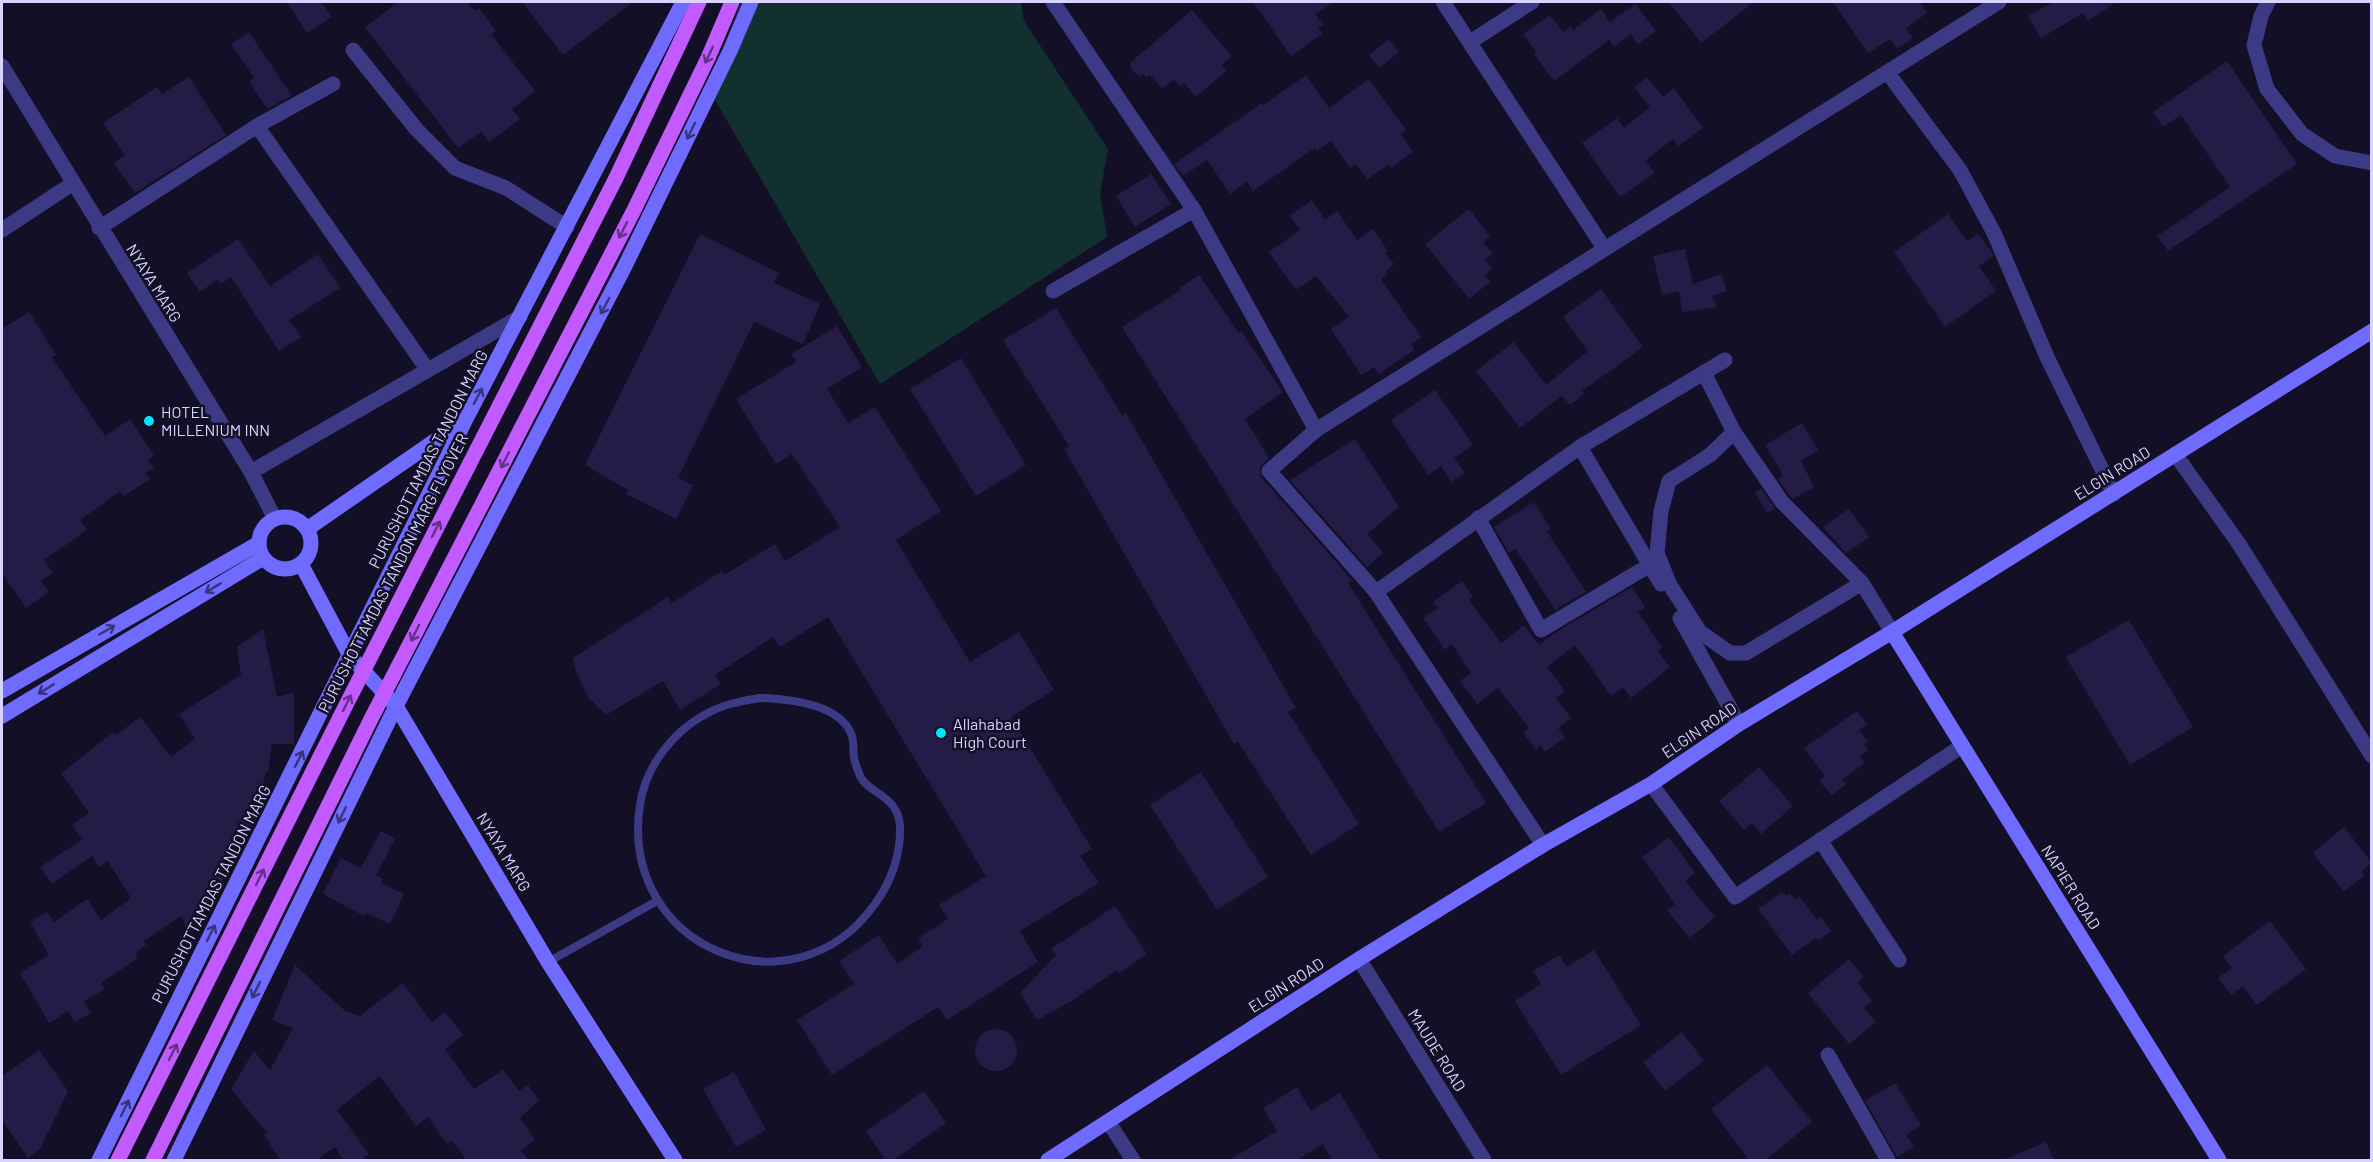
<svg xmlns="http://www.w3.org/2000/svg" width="2373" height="1162" viewBox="0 0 2373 1162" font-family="Barlow,sans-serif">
  <rect width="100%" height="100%" fill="#130f26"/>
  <polygon fill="#12302f" points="741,2 1021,2 1024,21 1108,149 1100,194 1107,237 880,384 708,88"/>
  <g fill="#241b47">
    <polygon points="287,2 321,2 332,17 307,33"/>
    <polygon points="398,2 467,2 475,11 479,8 496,31 491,34 535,91 512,109 520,119 489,142 481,132 458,148 365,27"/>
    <polygon points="522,2 633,2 563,55"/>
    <polygon points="1253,2 1334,2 1315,14 1323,25 1318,28 1322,34 1291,56"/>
    <polygon points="1669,2 1754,2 1701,43"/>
    <polygon points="1833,2 1920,2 1927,13 1906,28 1913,38 1897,49 1890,39 1868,53"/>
    <polygon points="2053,2 2116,2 2088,21 2083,13 2041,38 2028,16"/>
    <polygon points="1635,4 1656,31 1638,44 1631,34 1614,47 1609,40 1554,81 1534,54 1536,52 1523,34 1550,15 1563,32 1571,26 1573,30 1601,9 1610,22"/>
    <polygon points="1192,10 1232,56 1221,65 1226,71 1196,97 1184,83 1180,86 1174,79 1162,89 1150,75 1146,78 1143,74 1139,77 1131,69 1131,62"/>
    <polygon points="249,32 292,96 267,109 249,81 254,78 231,44"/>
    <polygon points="1389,39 1399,52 1380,68 1369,55"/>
    <polygon points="2227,61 2297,164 2168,251 2157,236 2230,187 2181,115 2163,127 2153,112"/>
    <polygon points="1306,75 1329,108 1369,79 1406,130 1401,134 1413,152 1391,168 1389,164 1367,180 1356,164 1350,168 1331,141 1317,151 1315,148 1253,191 1247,181 1230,194 1207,160 1183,176 1174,164 1262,103 1263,105"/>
    <polygon points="189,77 226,135 135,193 114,163 125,155 103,123 157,87 162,94"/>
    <polygon points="1647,77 1663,97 1674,88 1703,128 1678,146 1673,139 1646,160 1655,173 1620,197 1582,143 1617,118 1624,128 1650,107 1634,87"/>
    <polygon points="1151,174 1171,204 1135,227 1116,196"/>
    <polygon points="1312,200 1325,220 1337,211 1357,240 1373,229 1388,251 1385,253 1394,264 1386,271 1388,273 1381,279 1421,337 1411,344 1414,350 1379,374 1374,367 1361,375 1331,329 1349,317 1316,276 1296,290 1269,252 1300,230 1290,216"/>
    <polygon points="1469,209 1490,236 1483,242 1493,254 1485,260 1492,269 1485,275 1490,282 1469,299 1425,244"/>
    <polygon points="1948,214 1967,241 1978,234 1993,254 1993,256 1979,266 1996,291 1945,327 1894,252"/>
    <polygon points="700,234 779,273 774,283 820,304 803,344 754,322 678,478 693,485 676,519 626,494 628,490 585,465"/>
    <polygon points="238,239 270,286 318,254 340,288 289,320 301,337 279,351 231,277 221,284 218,279 200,292 187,273"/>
    <polygon points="1685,249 1693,284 1721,274 1727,291 1712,296 1717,307 1682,312 1679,291 1662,295 1653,256"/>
    <polygon points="1199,275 1239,333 1241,331 1283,392 1245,419 1269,458 1260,467 1261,477 1352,580 1348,583 1486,803 1439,832 1122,327 1181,290 1180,288"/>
    <polygon points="1601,289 1643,347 1582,391 1584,394 1570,405 1562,396 1520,428 1476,371 1514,342 1546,385 1588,351 1563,317"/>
    <polygon points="1056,308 1122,415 1126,413 1296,708 1288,712 1359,824 1311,855 1238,742 1234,744 1064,449 1069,446 1003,340"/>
    <polygon points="29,312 56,355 52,357 105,436 130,419 154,456 148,460 154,468 145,473 150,479 124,496 120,491 80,520 87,530 44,560 53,573 41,581 49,592 26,608 2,573 2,329"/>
    <polygon points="837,326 862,367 827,389 848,423 875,407 941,511 896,540 970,662 1019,632 1054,690 1011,717 1092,849 1080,856 1099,883 1020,931 1038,962 947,1020 938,1007 832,1075 797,1020 854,984 839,961 879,935 897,964 923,946 918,938 948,919 939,905 986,876 828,617 780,647 773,637 715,675 721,684 680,710 663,681 606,715 588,697 576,672 573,658 668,597 672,603 722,571 724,575 775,544 785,561 840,527 792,454 776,464 736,399 796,362 791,354"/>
    <polygon points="961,358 1026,465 976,496 910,389"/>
    <polygon points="1435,390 1473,445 1454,458 1465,473 1451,482 1441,466 1428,475 1391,420"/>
    <polygon points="1802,423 1818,450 1801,461 1814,487 1792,499 1778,479 1783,475 1765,445"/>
    <polygon points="1355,439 1399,507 1367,534 1383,553 1367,567 1290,480"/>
    <polygon points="1761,489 1775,508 1767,513 1755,493"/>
    <polygon points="1534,502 1551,529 1547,531 1586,592 1555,610 1516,549 1509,553 1494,527"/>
    <polygon points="1849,509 1869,537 1846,553 1823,527"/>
    <polygon points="1462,581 1473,597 1469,600 1474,607 1501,643 1524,625 1539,645 1553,634 1632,587 1645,607 1638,612 1662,647 1658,651 1670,667 1631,698 1623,687 1611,696 1575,645 1547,667 1565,691 1556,698 1571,718 1558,728 1565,737 1545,752 1540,745 1536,749 1523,733 1529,728 1498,688 1477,704 1460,681 1471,673 1452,644 1445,650 1423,618 1438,608 1433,602"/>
    <polygon points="2129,620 2193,727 2130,765 2066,657"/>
    <polygon points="263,629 277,697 294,693 294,744 272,744 268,772 265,773 261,810 228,867 230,868 221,883 224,883 200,922 200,927 187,931 182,915 144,941 146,945 135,953 138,958 101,983 105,989 84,1001 91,1013 75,1022 68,1011 49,1023 20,973 49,955 30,922 47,912 54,922 87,899 101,920 131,898 108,861 99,867 92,856 52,884 40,867 82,840 72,825 89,813 61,773 114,732 116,735 140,717 171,757 195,739 179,714 241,675 237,647"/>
    <polygon points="1857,711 1867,724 1859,730 1868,742 1864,744 1868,750 1860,756 1865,763 1842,780 1846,784 1832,795 1819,781 1825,776 1804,748"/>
    <polygon points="1759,767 1793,806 1761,834 1752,823 1744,830 1719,801"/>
    <polygon points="1201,772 1268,877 1217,910 1150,805"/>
    <polygon points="2344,827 2372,863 2362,871 2365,875 2344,892 2313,853"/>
    <polygon points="381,831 395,839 376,875 383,879 381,883 404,894 390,924 366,913 364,916 323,894 341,858 361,868"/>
    <polygon points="1669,837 1695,873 1685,881 1715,917 1690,938 1667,910 1675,904 1642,857"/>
    <polygon points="1782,892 1786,896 1790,893 1795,900 1799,896 1817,920 1821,917 1831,931 1818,941 1816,938 1792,955 1758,909"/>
    <polygon points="1115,906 1147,954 1119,973 1117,970 1070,1002 1037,1020 1020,993 1056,955 1051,949"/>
    <polygon points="2270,921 2306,969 2257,1005 2243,986 2231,995 2218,978 2232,968 2223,956"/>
    <polygon points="1594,950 1641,1025 1561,1075 1515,1001 1541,984 1533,971 1559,955 1567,967"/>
    <polygon points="1849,959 1864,977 1857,982 1872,1001 1864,1008 1876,1022 1849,1044 1808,993"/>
    <polygon points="295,965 345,1011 360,1016 403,983 432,1022 445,1012 463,1035 445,1049 474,1089 503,1070 519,1091 528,1085 539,1100 520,1118 535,1140 521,1150 529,1161 467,1161 452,1141 447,1144 428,1117 416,1126 380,1076 337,1110 369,1154 360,1161 344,1161 335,1147 315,1161 281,1161 264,1135 267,1133 231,1089 254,1051 270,1070 293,1028 272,1020"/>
    <circle cx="996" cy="1050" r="21"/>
    <polygon points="1682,1032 1704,1061 1665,1091 1643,1062"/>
    <polygon points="39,1050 68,1091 40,1149 28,1158 2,1120 2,1076"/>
    <polygon points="1767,1065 1812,1122 1764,1161 1750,1161 1711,1109"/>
    <polygon points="734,1072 766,1130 736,1147 703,1089"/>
    <polygon points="1895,1083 1921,1125 1906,1135 1914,1147 1897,1157 1865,1101"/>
    <polygon points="1297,1087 1311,1111 1340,1093 1381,1161 1333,1161 1323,1144 1296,1161 1228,1161 1277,1131 1263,1108"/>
    <polygon points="924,1091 946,1123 892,1161 886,1161 866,1131"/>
    <polygon points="2046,1142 2054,1161 2003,1161 2003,1160"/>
  </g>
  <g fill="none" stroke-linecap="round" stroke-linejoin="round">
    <g stroke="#3d3a85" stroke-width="8">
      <path d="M760,698C788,699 841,704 852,736C854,743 853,751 854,758C855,764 858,770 860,776C867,793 899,795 900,827C901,854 891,882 875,904C792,1020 618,947 640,805C645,767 674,730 708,713C724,704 742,701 760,698Z"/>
      <polyline points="548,962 657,901"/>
    </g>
    <g stroke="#3d3a85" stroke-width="15">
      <polyline points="1053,2 1194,210 1316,430"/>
      <polyline points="1443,2 1604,248"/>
      <polyline points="2268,2 2261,16 2254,45 2267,89 2302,134 2335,156 2372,163"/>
      <polyline points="1470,42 1532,2"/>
      <polyline points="353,50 417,130 455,168 506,188 567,227"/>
      <polyline points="2,66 251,472 275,519"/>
      <polyline points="1887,72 1960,170 1994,233 2047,357 2114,494"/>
      <polyline points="257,126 427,369"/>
      <polyline points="99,228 257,126 333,84"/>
      <polyline points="2,230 72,184"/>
      <polyline points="1053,291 1194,210"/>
      <polyline points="1704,373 1734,432 1710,455 1669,481 1661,511 1657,553 1670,585 1700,632 1730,653 1746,653 1862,583 1892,632"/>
      <polyline points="1734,432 1782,502 1862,583"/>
      <polyline points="1580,447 1661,584"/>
      <polyline points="2175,454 2239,544 2372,756"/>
      <polyline points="251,472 520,317"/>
      <polyline points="1478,518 1541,630 1650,565"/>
      <polyline points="1376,592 1580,447 1725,360"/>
      <polyline points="1680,618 1739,724"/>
      <polyline points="1651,784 1735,897 1962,746"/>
      <polyline points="1820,840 1899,960"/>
      <polyline points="1543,845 1376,592 1269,471 1316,430 1999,2"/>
      <polyline points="1359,959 1484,1160"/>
      <polyline points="1828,1055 1888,1160"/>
      <polyline points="1109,1123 1133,1160"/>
    </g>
    <g stroke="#6f6bff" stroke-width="15">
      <circle cx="285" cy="543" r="26"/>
      <polyline points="307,529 465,420"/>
      <polyline points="301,564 350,656 396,706 548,962 675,1160"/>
      <polyline points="1892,632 2219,1160"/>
      <polyline points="2,691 259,543"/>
      <polyline points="2,716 263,558"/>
      <polyline points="99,1160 466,419 683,2"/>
      <polyline points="174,1160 396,706 624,268 730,51 751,2"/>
      <polyline points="1048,1160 1359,959 1543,845 1651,784 1739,724 1892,632 2372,331"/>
    </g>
    <g stroke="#c25bff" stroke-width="15">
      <polyline points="118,1160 345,707 616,178 699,2"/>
      <polyline points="153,1160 372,717 633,212 708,58 732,2"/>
    </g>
  </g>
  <defs><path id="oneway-shaft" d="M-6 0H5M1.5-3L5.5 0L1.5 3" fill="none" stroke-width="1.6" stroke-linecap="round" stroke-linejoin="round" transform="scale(1.5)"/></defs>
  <g stroke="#623188">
    <use href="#oneway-shaft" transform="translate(709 55) rotate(115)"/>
    <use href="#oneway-shaft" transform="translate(623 230) rotate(117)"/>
    <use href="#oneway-shaft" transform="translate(505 460) rotate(117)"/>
    <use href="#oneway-shaft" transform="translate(436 529) rotate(-63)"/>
    <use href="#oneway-shaft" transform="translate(415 633) rotate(117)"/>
    <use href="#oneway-shaft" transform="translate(347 703) rotate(-63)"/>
    <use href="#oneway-shaft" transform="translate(260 877) rotate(-64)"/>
    <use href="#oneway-shaft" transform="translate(173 1052) rotate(-63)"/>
  </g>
  <g stroke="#38347d">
    <use href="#oneway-shaft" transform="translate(691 131) rotate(116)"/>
    <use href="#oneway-shaft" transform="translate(605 306) rotate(118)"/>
    <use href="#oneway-shaft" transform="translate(478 396) rotate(-62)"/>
    <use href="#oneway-shaft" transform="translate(213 588) rotate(149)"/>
    <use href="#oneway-shaft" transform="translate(107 630) rotate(-30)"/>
    <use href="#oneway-shaft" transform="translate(46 689) rotate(149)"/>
    <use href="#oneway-shaft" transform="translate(299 759) rotate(-63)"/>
    <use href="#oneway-shaft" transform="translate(342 815) rotate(116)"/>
    <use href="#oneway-shaft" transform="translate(211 933) rotate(-63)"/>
    <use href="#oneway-shaft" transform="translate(256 990) rotate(116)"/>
    <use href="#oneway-shaft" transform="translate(125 1108) rotate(-64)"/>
  </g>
  <g fill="#00e5ff" stroke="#130f26" stroke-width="2">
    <circle cx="149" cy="421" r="6"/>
    <circle cx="941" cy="733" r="6"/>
  </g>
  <g text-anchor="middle" stroke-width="5" stroke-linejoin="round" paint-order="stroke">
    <g font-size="16" fill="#d9d4ff" stroke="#130f26">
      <text transform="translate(154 283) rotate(58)" y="6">NYAYA MARG</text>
      <text transform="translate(428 459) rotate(-63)" y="6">PURUSHOTTAMDAS TANDON MARG</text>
      <text transform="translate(2112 473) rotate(-32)" y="6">ELGIN ROAD</text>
      <text transform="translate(393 573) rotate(-63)" y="6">PURUSHOTTAMDAS TANDON MARG FLYOVER</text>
      <text transform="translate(1699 730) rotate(-34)" y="6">ELGIN ROAD</text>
      <text transform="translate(504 852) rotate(59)" y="6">NYAYA MARG</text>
      <text transform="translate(2071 887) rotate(58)" y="6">NAPIER ROAD</text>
      <text transform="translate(211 894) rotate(-63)" y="6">PURUSHOTTAMDAS TANDON MARG</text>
      <text transform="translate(1286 985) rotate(-33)" y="6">ELGIN ROAD</text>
      <text transform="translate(1437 1050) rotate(58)" y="6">MAUDE ROAD</text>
    </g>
    <g font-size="16" fill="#d9d4ff" stroke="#130f26" text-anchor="start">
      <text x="161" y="418">HOTEL<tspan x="161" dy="18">MILLENIUM INN</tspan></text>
      <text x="953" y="730">Allahabad<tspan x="953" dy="18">High Court</tspan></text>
    </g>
  </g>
  <rect width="2373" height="1162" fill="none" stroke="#d9d4ff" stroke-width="6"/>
</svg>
